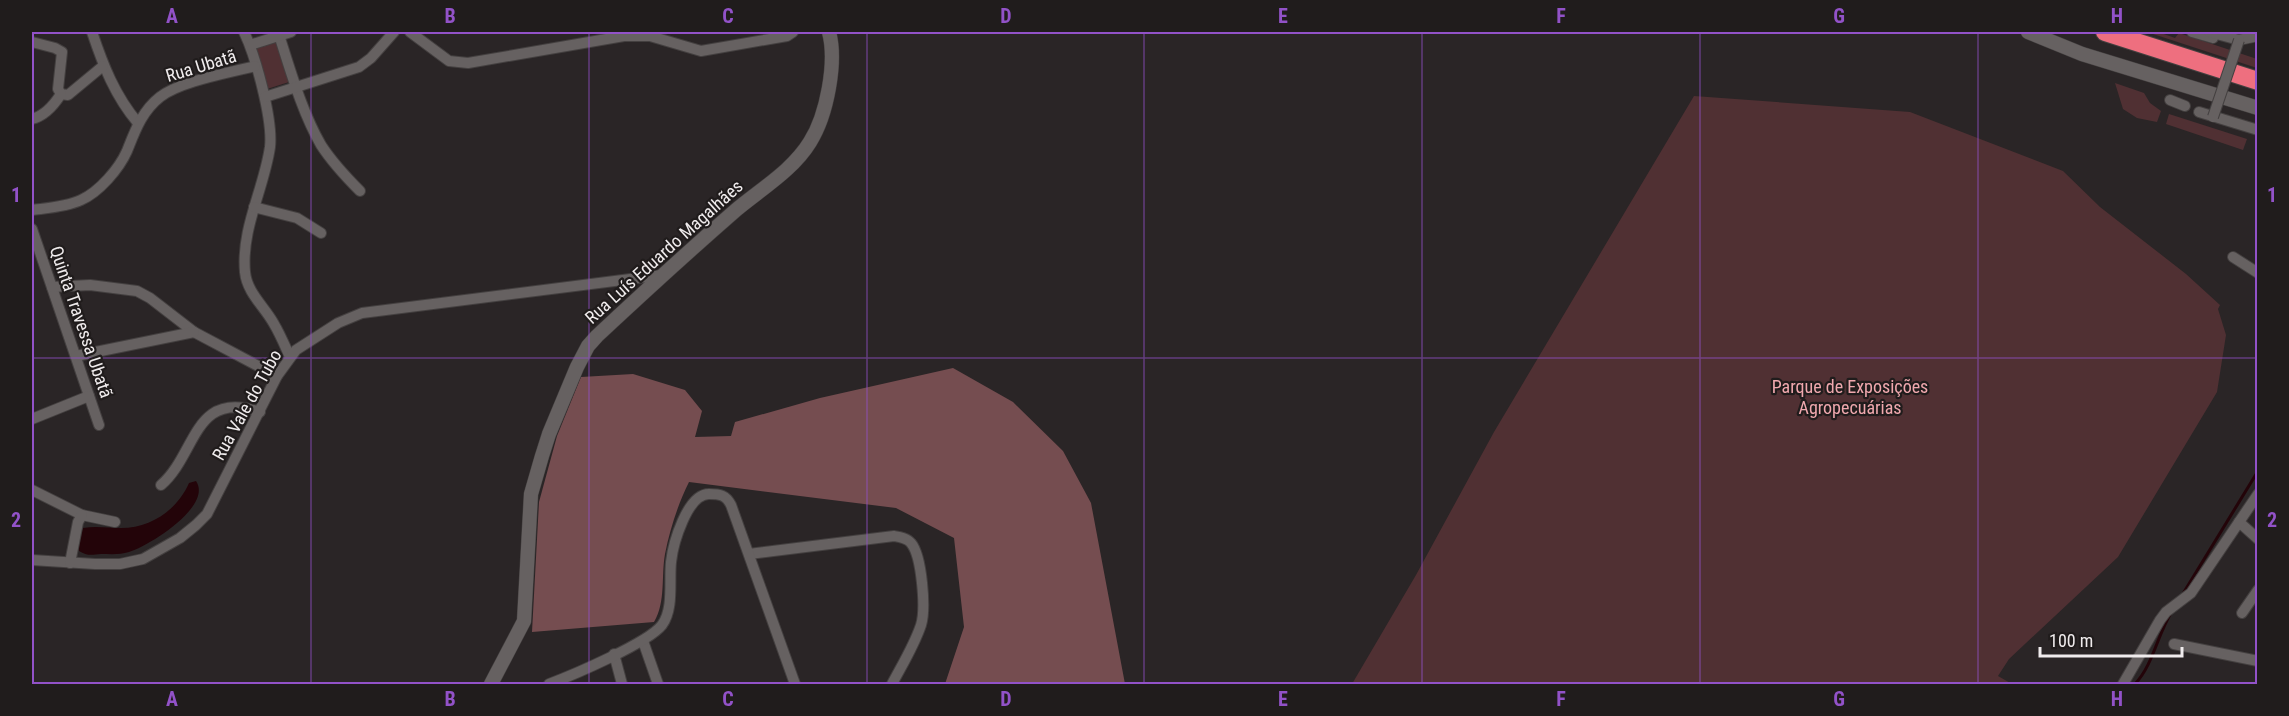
<svg xmlns="http://www.w3.org/2000/svg" width="2289" height="716" viewBox="0 0 2289 716" font-family="'Roboto Condensed',sans-serif">
  <rect width="100%" height="100%" fill="#2a2526"/>
  <g fill="#503033">
    <polygon points="2147,32 2158,32 2175,38 2179,33 2257,59 2257,68"/>
    <polygon points="277,41 289,82 267,89 254,47"/>
    <polygon points="2115,83 2144,93 2150,103 2161,111 2157,122 2137,118 2123,109"/>
    <polygon points="1694,96 1910,112 2063,171 2100,207 2186,274 2220,305 2218,309 2226,335 2217,392 2118,557 2009,659 1998,676 2012,684 1352,684 1416,575 1494,432"/>
    <polygon points="2169,114 2247,139 2243,150 2166,124"/>
  </g>
  <path fill="#754d50" d="M953,368L1013,402L1063,451L1091,503L1125,684H945L964,627L954,538L896,508L689,482C678,504 670,529 665,554C661,576 666,602 654,622L532,632L539,502L557,436L581,377L633,374L685,390L702,411L695,437L731,436L735,422L820,398Z"/>
  <path fill="#230409" d="M196,481C213,506 149,546 129,552C120,555 110,554 101,554C91,555 87,556 79,551L77,542L83,528C96,526 108,528 121,528C151,528 177,510 189,483Z"/>
  <g fill="none" stroke-linecap="round" stroke-linejoin="round">
    <g stroke="#230409" stroke-width="3">
      <polyline points="2184,592 2258,471"/>
      <path d="M2135,684C2153,665 2157,636 2171,613"/>
    </g>
    <g stroke="#444040" stroke-width="12">
      <g id="street">
        <path d="M92,32C103,65 115,96 138,123"/>
        <path d="M244,32C256,57 273,120 270,147C264,189 241,228 245,272C247,293 265,307 274,324C280,334 285,346 290,357"/>
        <polyline points="410,32 449,61 468,63 624,36 650,36 701,51 787,36 793,32"/>
        <polyline points="2192,32 2213,38 2214,35 2202,32"/>
        <polyline points="2209,32 2239,40 2258,36"/>
        <path d="M279,35C291,72 302,112 321,145C332,162 346,177 360,191"/>
        <polyline points="32,42 55,48 62,52 58,89 61,94 68,95 103,66"/>
        <polyline points="250,45 291,32"/>
        <polyline points="265,97 359,67 371,58 394,32"/>
        <polyline points="2170,100 2185,106"/>
        <polyline points="2199,112 2258,130"/>
        <path d="M32,119C44,116 54,105 61,94"/>
        <polyline points="254,207 297,218 321,233"/>
        <path d="M32,210C47,208 66,207 81,200C99,192 119,169 127,151C135,131 142,111 160,97C181,81 229,73 255,66"/>
        <polyline points="32,229 99,425"/>
        <polyline points="2233,257 2258,273"/>
        <polyline points="52,287 90,285 137,291 150,298 194,332 277,376"/>
        <polyline points="76,356 194,332"/>
        <polyline points="32,419 89,396"/>
        <path d="M161,485C197,454 193,389 260,412"/>
        <polyline points="32,490 82,515 115,522"/>
        <polyline points="2239,522 2258,539"/>
        <path d="M749,554L894,536C900,537 907,538 911,543C922,556 926,609 921,625C914,646 902,665 892,684"/>
        <polyline points="32,560 95,564 120,564 143,559 180,538 196,525 207,514 277,376 296,350 338,323 362,313 662,275"/>
        <polyline points="70,563 78,522 82,515"/>
        <polyline points="2242,613 2258,590"/>
        <polyline points="643,641 658,684"/>
        <polyline points="2174,644 2258,661"/>
        <polyline points="614,654 622,684"/>
        <path d="M549,684C573,675 648,643 662,625C674,609 669,581 671,562C673,544 687,494 709,494C720,494 726,495 731,505L795,684"/>
        <polyline points="2123,684 2160,620 2166,612 2191,593 2258,494"/>
      </g>
    </g>
    <g stroke="#444040" stroke-width="15">
      <g id="secondary">
        <polyline points="2028,32 2082,54 2258,108"/>
        <path d="M491,684L524,621L531,494L542,456L549,434L577,367L588,346L597,336C643,293 689,251 736,210C761,189 793,170 810,142C827,115 837,62 829,32"/>
      </g>
    </g>
    <g stroke="#444040" stroke-width="20">
      <polyline id="highway" points="2105,32 2258,81"/>
    </g>
    <use href="#street" stroke="#666161" stroke-width="10"/>
    <use href="#secondary" stroke="#666161" stroke-width="14"/>
    <use href="#highway" stroke="#ee6f7f" stroke-width="18"/>
    <g stroke="#444040" stroke-width="12" stroke-linecap="butt">
      <polyline id="street-bridge" points="2213,117 2239,40"/>
    </g>
    <use href="#street-bridge" stroke="#666161" stroke-width="10"/>
  </g>
  <path fill="none" stroke="#9252c8" stroke-width="1.5" stroke-opacity="0.55" d="M311,32V684M589,32V684M867,32V684M1144,32V684M1422,32V684M1700,32V684M1978,32V684M32,358H2258"/>
  <g text-anchor="middle" stroke-width="4.5" stroke-linejoin="round" paint-order="stroke">
    <g font-size="18" fill="#f0eced" stroke="#201c1c">
      <text transform="translate(201 66) rotate(-17)" y="6">Rua Ubatã</text>
      <text transform="translate(664 252) rotate(-42)" y="6">Rua Luís Eduardo Magalhães</text>
      <text transform="translate(81 322) rotate(71)" y="6">Quinta Travessa Ubatã</text>
      <text transform="translate(247 405) rotate(-61)" y="6">Rua Vale do Tubo</text>
    </g>
    <g font-size="18" fill="#f0a8ae" stroke="#201c1c">
      <text x="1850" y="393">Parque de Exposições<tspan x="1850" dy="21">Agropecuárias</tspan></text>
    </g>
  </g>
  <rect width="2289" height="716" fill="none" stroke="#201c1c" stroke-width="66"/>
  <path d="M2040 647v9h142v-9" fill="none" stroke="#f0eced" stroke-width="3"/>
  <text x="2049" y="647" font-size="18" fill="#f0eced" stroke="#201c1c" stroke-width="4.5" paint-order="stroke">100 m</text>
  <rect x="33" y="33" width="2223" height="650" fill="none" stroke="#9252c8" stroke-width="2"/>
  <g font-size="20" text-anchor="middle" font-weight="bold" fill="#9252c8">
    <text x="172" y="23">A</text>
    <text x="450" y="23">B</text>
    <text x="728" y="23">C</text>
    <text x="1006" y="23">D</text>
    <text x="1283" y="23">E</text>
    <text x="1561" y="23">F</text>
    <text x="1839" y="23">G</text>
    <text x="2117" y="23">H</text>
    <text x="16" y="202">1</text>
    <text x="2272" y="202">1</text>
    <text x="16" y="527">2</text>
    <text x="2272" y="527">2</text>
    <text x="172" y="706">A</text>
    <text x="450" y="706">B</text>
    <text x="728" y="706">C</text>
    <text x="1006" y="706">D</text>
    <text x="1283" y="706">E</text>
    <text x="1561" y="706">F</text>
    <text x="1839" y="706">G</text>
    <text x="2117" y="706">H</text>
  </g>
</svg>
